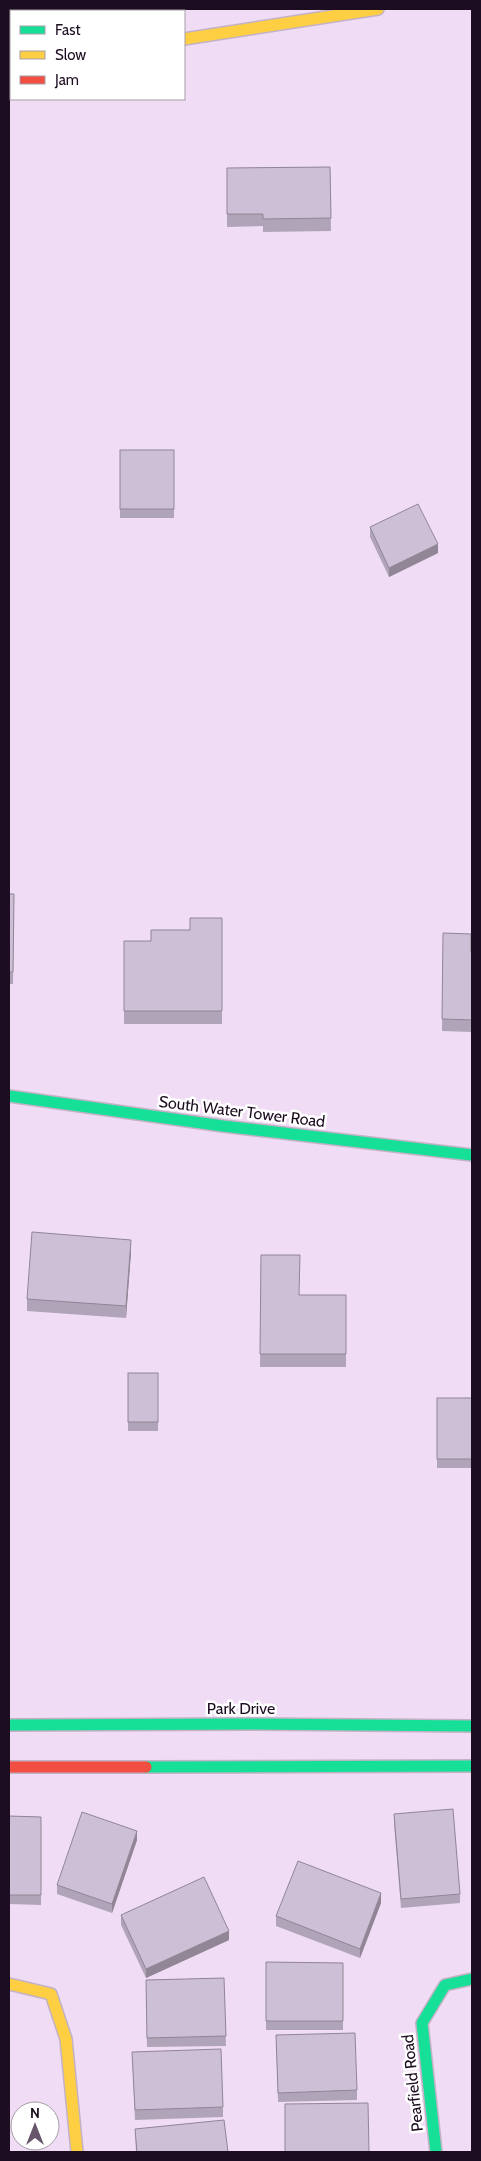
<svg xmlns="http://www.w3.org/2000/svg" width="481" height="2161" viewBox="0 0 481 2161" font-family="Cabin,sans-serif">
  <rect width="100%" height="100%" fill="#f0dcf4"/>
  <g fill="none" stroke-linecap="round" stroke-linejoin="round">
    <g stroke="#c3b2c6" stroke-width="30">
      <polyline id="street" points="9,57 11,57"/>
    </g>
    <g stroke="#c3b2c6" stroke-width="14">
      <g id="fast">
        <polyline points="9,1096 223,1126 472,1155"/>
        <polyline points="9,1725 254,1724 472,1726"/>
        <polyline points="146,1767 472,1766"/>
        <polyline points="436,2152 422,2023 445,1985 472,1979"/>
      </g>
    </g>
    <g stroke="#c3b2c6" stroke-width="14">
      <g id="slow">
        <polyline points="184,39 378,9"/>
        <polyline points="9,1984 51,1994 66,2039 77,2152"/>
      </g>
    </g>
    <g stroke="#c3b2c6" stroke-width="14">
      <polyline id="jam" points="9,1767 146,1767"/>
    </g>
    <use href="#street" stroke="#fdfafd" stroke-width="28"/>
    <use href="#fast" stroke="#16e098" stroke-width="11"/>
    <use href="#slow" stroke="#ffcf43" stroke-width="11"/>
    <use href="#jam" stroke="#f24e42" stroke-width="11"/>
  </g>
  <g fill="#b0a5b8">
    <polygon points="330,167 331,231 263,232 263,226 227,227 227,168"/>
    <rect x="120" y="450" width="54" height="68"/>
    <polygon points="370,527 438,553 389,577 370,537"/>
    <polygon points="9,894 14,894 13,984 9,984"/>
    <polygon points="222,918 222,1024 124,1024 124,941 151,941 190,930"/>
    <polygon points="443,933 472,952 472,1032 442,1031"/>
    <polygon points="131,1252 126,1318 27,1311 27,1299"/>
    <polygon points="261,1255 299,1295 346,1295 346,1367 260,1367"/>
    <rect x="128" y="1373" width="30" height="58"/>
    <rect x="437" y="1398" width="35" height="70"/>
    <polygon points="394,1814 460,1894 460,1903 401,1908 394,1824"/>
    <polygon points="9,1816 41,1817 41,1905 9,1904"/>
    <polygon points="137,1840 112,1913 57,1894 57,1885"/>
    <polygon points="381,1903 360,1958 276,1926 276,1916"/>
    <polygon points="121,1915 229,1940 146,1978 121,1925"/>
    <polygon points="266,1962 343,1963 343,2030 266,2030"/>
    <polygon points="224,1978 226,2046 147,2047 146,1980"/>
    <polygon points="276,2035 357,2090 357,2100 278,2102"/>
    <polygon points="132,2052 223,2107 223,2117 135,2120"/>
    <polygon points="135,2129 228,2152 136,2152"/>
  </g>
  <g fill="#908696">
    <polygon points="438,544 438,553 389,577 389,568"/>
    <polygon points="131,1240 131,1252 126,1318 126,1306"/>
    <polygon points="137,1831 137,1840 112,1913 112,1904"/>
    <polygon points="381,1893 381,1903 360,1958 360,1949"/>
    <polygon points="229,1931 229,1940 146,1978 146,1969"/>
  </g>
  <g fill="#cdc0d6" stroke="#908696">
    <polygon points="330,167 331,218 263,219 263,214 227,214 227,168"/>
    <rect x="120" y="450" width="54" height="59"/>
    <polygon points="418,504 438,544 389,568 370,527"/>
    <polygon points="9,894 14,894 13,972 9,972"/>
    <polygon points="190,918 222,918 222,1011 124,1011 124,941 151,941 151,930 190,930"/>
    <polygon points="443,933 471,934 471,952 472,952 472,1020 442,1019"/>
    <polygon points="32,1232 131,1240 126,1306 27,1299"/>
    <polygon points="261,1255 300,1255 299,1295 346,1295 346,1354 260,1354"/>
    <rect x="128" y="1373" width="30" height="49"/>
    <rect x="437" y="1398" width="35" height="61"/>
    <polygon points="453,1809 460,1894 401,1899 394,1814"/>
    <polygon points="82,1812 137,1831 112,1904 57,1885"/>
    <polygon points="9,1816 41,1817 41,1895 9,1895"/>
    <polygon points="298,1861 381,1893 360,1949 276,1916"/>
    <polygon points="204,1877 229,1931 146,1969 121,1915"/>
    <polygon points="266,1962 343,1963 343,2021 266,2021"/>
    <polygon points="224,1978 226,2036 147,2038 146,1980"/>
    <polygon points="355,2033 357,2090 278,2093 276,2035"/>
    <polygon points="221,2049 223,2107 135,2110 132,2052"/>
    <polygon points="368,2103 369,2152 285,2152 285,2104"/>
    <polygon points="224,2120 228,2152 137,2152 135,2129"/>
  </g>
  <g text-anchor="middle" stroke-width="5" stroke-linejoin="round" paint-order="stroke">
    <g font-size="16" fill="#1d0d21" stroke="#fff">
      <text transform="translate(242 1111) rotate(7)" y="6">South Water Tower Road</text>
      <text x="241" y="1714">Park Drive</text>
      <text transform="translate(412 2083) rotate(-96)" y="6">Pearfield Road</text>
    </g>
  </g>
  <rect width="481" height="2161" fill="none" stroke="#1d0d21" stroke-width="20"/>
  <rect x="10" y="10" width="175" height="90" fill="#ffffff" stroke="#a59ea6"/>
  <rect x="20" y="26" width="25" height="8" fill="#16e098" stroke="#a59ea6"/>
  <text x="55" y="35" font-size="15" fill="#1d0d21">Fast</text>
  <rect x="20" y="51" width="25" height="8" fill="#ffcf43" stroke="#a59ea6"/>
  <text x="55" y="60" font-size="15" fill="#1d0d21">Slow</text>
  <rect x="20" y="76" width="25" height="8" fill="#f24e42" stroke="#a59ea6"/>
  <text x="55" y="85" font-size="15" fill="#1d0d21">Jam</text>
  <g transform="translate(35 2126)"><circle r="24" fill="#ffffff" stroke="#a59ea6"/>
  <path d="M0-4L9 19L0 12L-9 19Z" fill="#67556b"/>
  <text y="-8" font-size="14" font-weight="bold" text-anchor="middle" fill="#1d0d21">N</text>
  </g>
</svg>
